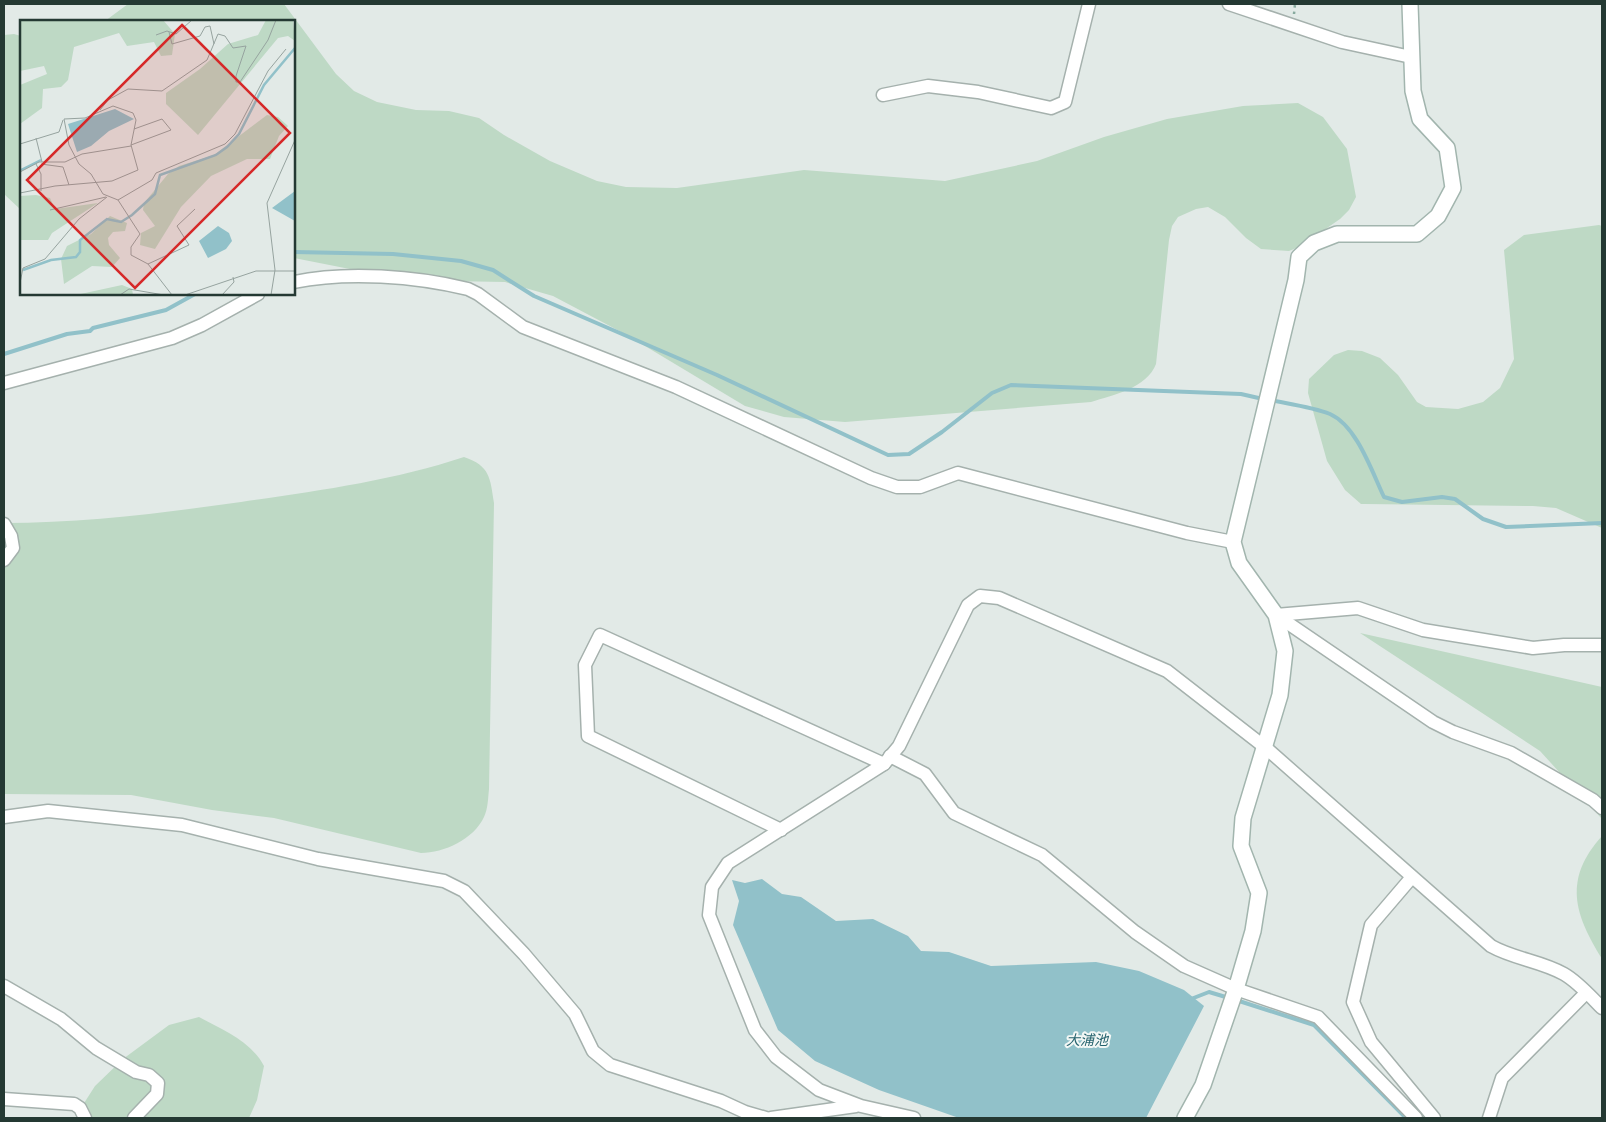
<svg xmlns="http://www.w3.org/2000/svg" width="1606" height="1122" viewBox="0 0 1606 1122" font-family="Figtree,'Noto Sans JP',sans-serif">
  <rect width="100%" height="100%" fill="#e2eae7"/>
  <g fill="#bed9c5">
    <path d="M128,4H284L336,74L354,91L377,102L416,110L449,111L479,118L504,135L550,161L597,181L626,187L677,188L804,170L945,181L1037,161L1104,137L1167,119L1243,106L1298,103L1323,117L1347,149L1356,197L1349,210L1340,219L1301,246L1289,251L1261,249L1246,238L1225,217L1208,207L1196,209L1178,217L1172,226L1169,240L1156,364C1147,388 1113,395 1091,402L845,422L784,417L745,406L625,334L553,296L505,282L448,281L360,271L294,258V21H105Z"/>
    <polygon points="14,34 21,36 21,210 4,194 4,35"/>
    <polygon points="1599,225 1602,226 1602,528 1556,508 1533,506 1365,504 1361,504 1345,490 1327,461 1308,393 1309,379 1334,355 1348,350 1362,351 1380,358 1398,375 1417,402 1426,407 1458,409 1483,402 1500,388 1514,359 1504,250 1524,235"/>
    <path d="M464,457C490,466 490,477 494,503L489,789C488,798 488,809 484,817C474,839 444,853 421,853L274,818L212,810L131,795L4,794V523C83,523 163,513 241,502C316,491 392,481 464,457Z"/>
    <polygon points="1360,633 1602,687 1602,819 1540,751"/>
    <path d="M1602,836V959C1574,914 1563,879 1602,836Z"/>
    <path d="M199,1017C223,1030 251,1041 264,1066L257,1100L249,1118H77L79,1111L95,1086L123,1059L169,1025Z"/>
  </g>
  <polygon fill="#91c1c9" points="762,879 782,894 801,897 836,921 873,919 908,936 921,951 949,952 991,966 1096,962 1139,971 1184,990 1204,1006 1146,1118 959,1118 879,1090 815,1061 778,1030 733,925 739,901 732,880 745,883"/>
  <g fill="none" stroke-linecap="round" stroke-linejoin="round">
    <g stroke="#91c1c9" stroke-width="4">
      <polyline points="294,252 393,254 461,261 493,270 534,296 717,375 888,455 909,454 942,432 992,393 1011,385 1241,394 1263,399"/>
      <polyline points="4,354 67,334 90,331 93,328 166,310 195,294"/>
      <path d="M1270,400C1289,404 1312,407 1330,414C1357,426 1372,472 1384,497L1402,502L1442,497L1455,499L1483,519L1506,527L1602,523"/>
      <polyline points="1191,999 1209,992 1229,998"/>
      <polyline points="1236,1000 1314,1025 1406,1118"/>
    </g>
    <g stroke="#a5b1ad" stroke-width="15">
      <g id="street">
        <polyline points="1229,4 1342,42 1411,57"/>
        <polyline points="883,95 928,86 978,92 1051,108 1065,102 1089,4"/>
        <path d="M294,282C347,271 415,276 468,289L478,294L523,327L676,387L871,478L897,487H920L958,473L1187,533L1233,542"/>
        <polyline points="4,383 172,338 202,325 258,294"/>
        <polyline points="4,524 11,536 13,548 4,560"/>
        <polyline points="1276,615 1433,722 1453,732 1511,753 1593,800 1602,808"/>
        <polyline points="1276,615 1358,608 1423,630 1533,648 1564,645 1602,645"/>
        <polyline points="890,756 925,774 954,813 1042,855 1135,932 1184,966 1236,989 1318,1017 1416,1118"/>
        <polyline points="4,817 48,811 182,825 318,859 444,881 464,891 524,954 575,1014 593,1051 610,1065 721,1101 745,1112 766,1118"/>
        <polyline points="781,830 588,736 585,665 600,635 884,764"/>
        <polyline points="1412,877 1371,925 1353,1002 1371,1042 1434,1118"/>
        <polyline points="4,986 61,1019 96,1048 136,1072 149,1075 158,1083 157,1094 134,1118"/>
        <polyline points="4,1099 74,1104 80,1108 85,1118"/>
        <polyline points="771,1118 856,1106"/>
        <path d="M914,1118L861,1106L819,1090L776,1057L755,1030L709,915L712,887L728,863L884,764L899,746L968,605L980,596L999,598L1167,671L1266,748L1491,946C1514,959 1541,961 1564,974C1578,982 1591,997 1602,1008"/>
        <polyline points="1489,1118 1502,1078 1586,993"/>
      </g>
    </g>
    <g stroke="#a2b5ae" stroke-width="18">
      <polyline id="secondary" points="1185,1118 1203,1085 1236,989 1253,931 1259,893 1241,846 1243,818 1280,695 1285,651 1276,615 1239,563 1233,542 1296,280 1299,257 1314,243 1337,234 1417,234 1438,216 1453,188 1447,148 1420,119 1413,91 1410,4"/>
    </g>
    <polyline stroke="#87aa9e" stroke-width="2.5" stroke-dasharray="2.5 4" stroke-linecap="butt" points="1294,14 1295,4"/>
    <use href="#street" stroke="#fff" stroke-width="12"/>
    <use href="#secondary" stroke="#fff" stroke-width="15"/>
  </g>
  <g text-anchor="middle" stroke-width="4" stroke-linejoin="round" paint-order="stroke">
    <g font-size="14" font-style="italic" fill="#26636e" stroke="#f2f7f5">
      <text x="1087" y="1045">大浦池</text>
    </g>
  </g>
  <g transform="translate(20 20)">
    <rect width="275" height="275" fill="#e2eae7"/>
    <path d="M143,0L155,14L152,35L141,36L134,22L107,26L99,13L54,27L48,60L41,67L23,69L22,88L0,104V65L27,54L24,46L0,51V1ZM246,0L273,1L275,21L268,16L258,18L178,115L146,84V73L180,49L208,24L238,15ZM247,95L258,97L268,106L259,116L250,139H227L191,156L161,187L135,229L120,225L121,213L135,206L123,190L124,183L148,154L159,146L194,135ZM16,175L30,178L35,189L78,183L32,213L28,220H0V176ZM90,196L107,203L105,211L93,212L88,218L89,225L100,238L92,247L72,246L44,264L41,239L47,226L71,214ZM102,265L112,269L113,275H56Z" fill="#bed9c5"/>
    <path d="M95,89L114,99L89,111L71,126L57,132L48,104ZM275,171V201L252,188ZM198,206L209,213L212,221L206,229L188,238L179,221Z" fill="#91c1c9"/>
    <path fill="none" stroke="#91c1c9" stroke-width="2.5" d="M1,150L21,140M3,250L31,240L56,237L60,232V220L87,199L101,202L112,195L135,174L140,155L196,135L207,127L219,114L244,65L275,28"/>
    <path fill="none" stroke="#96a39f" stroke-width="1" d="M149,12L152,24L180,16L185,7L190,6L194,24M136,15L147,11L156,14L172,0M80,90L88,80L108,69L142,71L187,40L198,14L205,16L213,28L226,26L216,56V62H220L248,20L256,0M44,99L49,125L59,144L71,154L83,174L98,180L120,214L111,227V235L128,244L152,275M16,118L22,142M0,124L39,112L43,100M111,125L151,110L142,99L114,109M16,144L21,154V171M21,144L43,147L49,165M0,152L19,142H45L62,134L111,126M0,173L35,166L92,161L118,150L111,125L116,100L113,93L93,86L65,98L44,99M98,180L132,160L136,153L205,124L215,114L248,51L266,29M30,190L86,177M128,244L169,225L157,206L175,189M0,263L3,248L25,239L59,199L87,177M100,275L109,269L144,275M165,275L236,251H275M202,275L214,262L213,257M251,275L255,250L247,183L275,120"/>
    <path fill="#d62828" fill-opacity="0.15" stroke="#d62828" stroke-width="2.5" d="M162,5L270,113L115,268L7,160Z"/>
    <rect width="275" height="275" fill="none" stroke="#243933" stroke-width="2.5"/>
  </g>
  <rect width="1606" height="1122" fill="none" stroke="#243933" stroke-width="10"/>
</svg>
